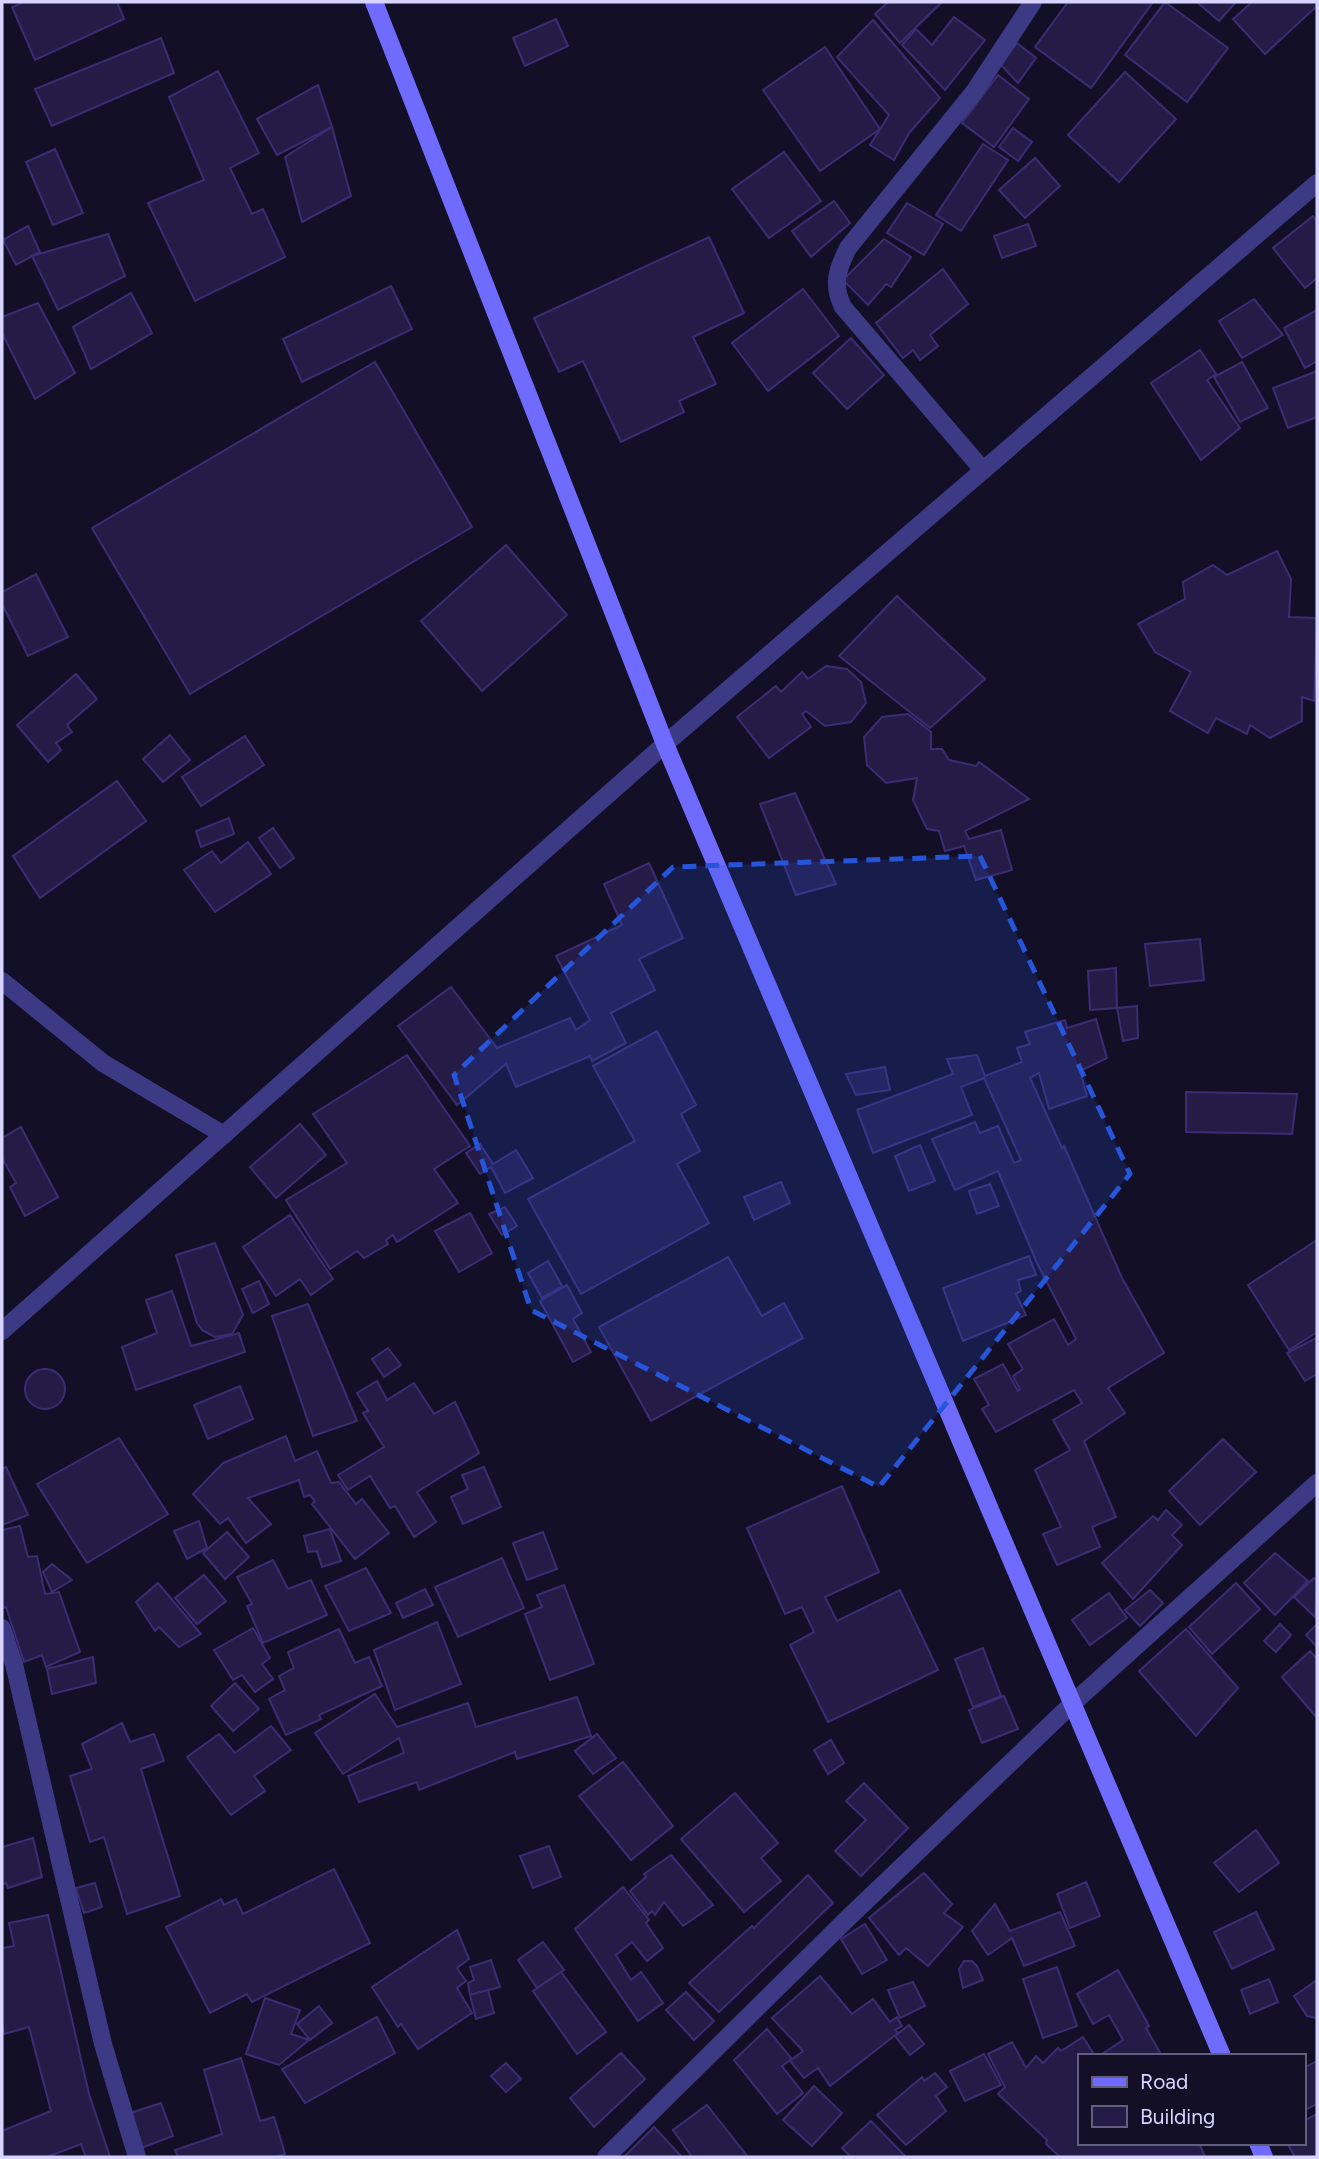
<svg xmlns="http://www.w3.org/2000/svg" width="1319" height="2159" viewBox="0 0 1319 2159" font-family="Figtree,sans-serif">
  <rect width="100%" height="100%" fill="#130f26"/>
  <g fill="#241b47" stroke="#3b2d73" stroke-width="2">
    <polygon points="25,2 117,2 124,19 35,60 12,7"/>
    <polygon points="888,2 942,2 900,43 875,14"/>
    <polygon points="1068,2 1153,2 1091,88 1035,47"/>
    <polygon points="1165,2 1228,48 1187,102 1125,55"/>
    <polygon points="1197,2 1236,2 1219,21"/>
    <polygon points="1252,2 1316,2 1317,6 1265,54 1233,19"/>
    <polygon points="954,17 985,40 945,90 902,45 916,29 932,45"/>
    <polygon points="556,19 568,46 525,66 513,38"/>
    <polygon points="873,20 940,98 909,133 894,160 870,145 889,115 837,57"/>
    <polygon points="161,38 174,73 52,126 35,89"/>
    <polygon points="1017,43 1036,58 1018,83 1001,65"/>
    <polygon points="825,47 880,129 820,171 763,90"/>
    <polygon points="218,71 259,153 230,168 252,214 263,209 285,257 195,301 148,203 204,180 169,97"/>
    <polygon points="1125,72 1176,119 1119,182 1068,135"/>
    <polygon points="998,75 1029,99 994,147 962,123"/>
    <polygon points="318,85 332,127 277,155 257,119"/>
    <polygon points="332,127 351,196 302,222 285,157"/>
    <polygon points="1013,128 1032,142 1018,161 999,147"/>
    <polygon points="983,144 1008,160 961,231 936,215"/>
    <polygon points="55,149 83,213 53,225 26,162"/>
    <polygon points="784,152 821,201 769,238 732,189"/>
    <polygon points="1035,158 1060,186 1025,218 999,190"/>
    <polygon points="834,201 850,223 811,257 792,231"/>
    <polygon points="907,203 943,224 924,255 887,233"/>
    <polygon points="1313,216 1317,222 1317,278 1305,288 1273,248"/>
    <polygon points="1028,224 1036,246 1002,258 994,236"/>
    <polygon points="28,226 40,252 16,265 3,240"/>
    <polygon points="108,234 125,276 58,310 32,256"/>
    <polygon points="709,237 744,313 693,337 716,384 679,401 684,412 621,442 583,361 559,372 534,318"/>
    <polygon points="884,239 911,257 891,287 886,284 868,305 843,280"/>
    <polygon points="943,269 968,304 930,335 938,346 920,360 913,350 903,358 876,323"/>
    <polygon points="391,286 412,329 302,382 283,339"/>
    <polygon points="803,289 839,336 768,391 732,343"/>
    <polygon points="131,293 152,333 91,369 73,327"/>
    <polygon points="1254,299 1283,335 1242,358 1219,321"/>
    <polygon points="38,303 75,373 35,399 2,333 2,317"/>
    <polygon points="1317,310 1317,361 1305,368 1284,328"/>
    <polygon points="851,338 884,375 847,409 813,373"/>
    <polygon points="1200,350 1216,374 1207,380 1240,428 1201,460 1151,383"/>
    <polygon points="375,362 472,527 190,694 92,528"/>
    <polygon points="1242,362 1268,408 1240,422 1214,377"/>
    <polygon points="1317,371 1317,417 1288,428 1273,388"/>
    <polygon points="506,545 567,615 482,691 421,621"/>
    <polygon points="1277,551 1291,579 1289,617 1317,618 1314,701 1302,697 1302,721 1270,738 1250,725 1247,734 1216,718 1208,733 1170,711 1191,672 1155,652 1138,624 1185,599 1183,582 1213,565 1227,575"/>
    <polygon points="36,574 68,637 28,656 2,604 2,592"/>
    <polygon points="897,596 985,679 930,728 839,656"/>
    <polygon points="826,666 847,669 861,682 866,703 851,722 825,726 806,711 802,714 811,727 769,758 737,717 776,686 781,692 802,672 808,679"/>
    <polygon points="76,674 97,699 67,725 72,732 56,743 61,750 48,762 17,725"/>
    <polygon points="908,714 931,732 931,749 942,749 949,760 976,766 979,762 1029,799 965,831 969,839 1001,830 1012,870 976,880 964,846 945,851 939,831 927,829 913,800 917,778 886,783 867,765 864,737 882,717"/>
    <polygon points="170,735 190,760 163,782 143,759"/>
    <polygon points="245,736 264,765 201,806 182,777"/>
    <polygon points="117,781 146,821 40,898 13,856"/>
    <polygon points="795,793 836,884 796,895 760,804"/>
    <polygon points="229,818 234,834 201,847 196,831"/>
    <polygon points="273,828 294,858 280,868 259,838"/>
    <polygon points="248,842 271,874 215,912 184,870 212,851 221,863"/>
    <polygon points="649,863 683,938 639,959 655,990 611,1013 626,1043 592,1061 590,1056 516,1087 506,1064 457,1105 398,1026 451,987 497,1048 570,1018 576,1030 590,1020 556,956 622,925 604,884"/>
    <polygon points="1200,939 1204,980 1150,986 1145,944"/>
    <polygon points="1116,968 1117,1008 1090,1010 1088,971"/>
    <polygon points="1137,1006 1138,1038 1123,1041 1117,1008"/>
    <polygon points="1096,1019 1107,1058 1080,1071 1087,1096 1049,1109 1039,1073 1030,1078 1062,1148 1064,1146 1122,1278 1164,1353 1108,1388 1125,1413 1084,1441 1116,1517 1092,1527 1100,1547 1057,1565 1043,1534 1061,1527 1035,1470 1070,1450 1053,1420 1082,1403 1074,1390 996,1432 982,1409 989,1405 974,1379 1003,1364 1018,1391 1020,1389 1013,1376 1023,1369 1008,1344 1054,1319 1068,1345 1076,1339 1036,1261 998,1171 955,1190 932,1139 975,1122 980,1133 998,1126 1014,1163 1021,1160 984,1078 961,1087 972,1115 873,1153 857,1110 953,1074 947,1059 977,1055 985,1076 1022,1062 1017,1048 1030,1044 1025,1032 1065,1020 1067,1028"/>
    <polygon points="657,1031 696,1105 681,1114 700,1151 677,1164 709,1223 581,1294 528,1199 635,1141 593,1066"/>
    <polygon points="407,1055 470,1146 434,1169 458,1203 397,1242 393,1235 386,1240 388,1244 364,1258 357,1251 330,1269 286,1200 347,1163 313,1114"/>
    <polygon points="885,1067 890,1090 856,1095 846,1074"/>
    <polygon points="1186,1092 1297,1094 1292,1134 1186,1132"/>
    <polygon points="300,1124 326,1155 276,1198 250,1167"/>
    <polygon points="21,1127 58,1197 25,1216 10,1187 16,1183 2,1158 2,1138"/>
    <polygon points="480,1144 493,1164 516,1150 533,1178 505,1193 491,1167 480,1174 466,1153"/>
    <polygon points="920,1145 935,1181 909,1191 895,1156"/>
    <polygon points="781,1182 790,1203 754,1220 744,1197"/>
    <polygon points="990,1184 999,1206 977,1214 969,1191"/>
    <polygon points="505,1207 517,1226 502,1235 489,1214"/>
    <polygon points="470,1213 492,1253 459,1272 435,1231"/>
    <polygon points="290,1215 333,1279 311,1295 300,1279 276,1296 243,1247"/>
    <polygon points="1317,1240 1317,1332 1289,1350 1248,1285"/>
    <polygon points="215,1243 243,1315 232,1334 215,1337 202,1330 197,1323 176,1255"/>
    <polygon points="1029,1256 1036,1275 1018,1280 1021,1291 1016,1294 1026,1315 963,1341 943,1288"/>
    <polygon points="728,1257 762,1316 784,1303 803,1338 651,1421 599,1327"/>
    <polygon points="548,1261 562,1286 542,1298 528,1273"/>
    <polygon points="259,1281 269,1304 253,1313 242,1289"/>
    <polygon points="567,1285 582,1313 573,1319 591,1352 573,1362 540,1301"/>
    <polygon points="172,1291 191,1346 239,1333 245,1352 136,1390 122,1347 157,1333 146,1300"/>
    <polygon points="308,1304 357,1421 313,1436 272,1316"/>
    <polygon points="1316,1338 1317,1374 1305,1381 1287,1353"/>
    <polygon points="388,1348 401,1365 384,1377 372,1359"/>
    <circle cx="45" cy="1389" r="20"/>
    <polygon points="377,1381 387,1400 414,1383 434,1414 455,1402 479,1453 417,1492 436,1522 414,1537 395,1506 390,1508 370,1476 348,1490 338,1475 384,1447 363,1413 368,1411 357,1393"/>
    <polygon points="240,1386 253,1419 208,1439 194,1405"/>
    <polygon points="286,1436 295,1461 317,1451 331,1483 339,1482 356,1504 362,1499 389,1533 355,1559 312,1504 315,1501 310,1495 304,1497 299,1480 248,1498 271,1524 246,1543 228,1518 220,1524 193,1494 223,1463"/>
    <polygon points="119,1438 168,1514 87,1563 37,1484"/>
    <polygon points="1223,1439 1256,1472 1200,1525 1169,1491"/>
    <polygon points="6,1467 28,1515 2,1525 2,1469"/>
    <polygon points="484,1467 501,1507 463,1524 451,1497 468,1489 462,1475"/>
    <polygon points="842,1486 879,1572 825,1597 837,1621 900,1590 938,1670 828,1722 790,1645 814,1632 802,1607 785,1614 747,1528"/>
    <polygon points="1166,1510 1182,1525 1172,1535 1182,1545 1133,1599 1102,1563 1153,1516 1158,1520"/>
    <polygon points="199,1521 207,1548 187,1559 174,1531"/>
    <polygon points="20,1526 28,1557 37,1556 45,1594 59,1592 80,1652 46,1667 42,1655 24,1662 6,1607 3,1608 2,1604 2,1530"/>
    <polygon points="330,1529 341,1561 322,1567 317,1551 308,1552 304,1536"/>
    <polygon points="227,1532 249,1557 225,1579 203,1553"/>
    <polygon points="543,1532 557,1569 527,1580 513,1543"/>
    <polygon points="1275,1553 1308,1581 1275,1615 1244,1583"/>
    <polygon points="502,1558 524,1608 458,1637 435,1587"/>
    <polygon points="273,1560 288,1589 311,1580 327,1615 263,1643 247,1606 252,1604 237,1577"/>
    <polygon points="52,1564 72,1580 52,1592 43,1572"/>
    <polygon points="366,1568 391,1613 349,1631 325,1586"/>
    <polygon points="204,1575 226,1601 197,1624 175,1598"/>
    <polygon points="1314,1578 1317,1581 1315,1617 1294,1597"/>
    <polygon points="158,1583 201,1634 179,1647 159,1627 155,1631 136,1602"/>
    <polygon points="1236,1583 1260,1609 1212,1654 1189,1627"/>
    <polygon points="564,1585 594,1664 550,1680 525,1614 542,1607 537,1595"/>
    <polygon points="425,1589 433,1605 403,1618 396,1603"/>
    <polygon points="1150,1590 1163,1603 1140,1626 1125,1610"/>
    <polygon points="1109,1593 1127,1618 1090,1645 1072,1620"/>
    <polygon points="437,1622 461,1684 395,1710 374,1650"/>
    <polygon points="1280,1624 1291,1635 1276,1652 1264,1641"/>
    <polygon points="1317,1624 1317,1647 1306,1635"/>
    <polygon points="253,1628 270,1658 262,1664 273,1679 255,1692 242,1675 233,1680 214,1650"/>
    <polygon points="339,1629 355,1663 369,1657 382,1686 319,1715 321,1719 286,1735 269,1699 285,1690 279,1676 294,1668 288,1652"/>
    <polygon points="1186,1629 1238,1688 1196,1736 1139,1671"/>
    <polygon points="983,1648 1001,1696 973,1707 955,1659"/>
    <polygon points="1310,1651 1317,1659 1317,1718 1282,1677"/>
    <polygon points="93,1657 96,1683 52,1694 47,1669"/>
    <polygon points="235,1683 259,1709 233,1731 211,1706"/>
    <polygon points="375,1694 397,1727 468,1703 476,1727 577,1697 591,1736 517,1759 515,1752 419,1790 417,1782 359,1802 348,1776 404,1753 399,1738 343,1774 315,1733"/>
    <polygon points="1004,1696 1018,1729 982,1743 969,1710"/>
    <polygon points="122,1723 130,1742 154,1734 164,1761 141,1769 180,1896 127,1914 104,1837 90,1842 70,1776 92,1769 82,1744"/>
    <polygon points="271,1726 291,1750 254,1776 265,1791 231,1815 187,1757 219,1734 235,1753"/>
    <polygon points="597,1734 616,1758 593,1774 575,1751"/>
    <polygon points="831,1740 844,1763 828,1774 814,1750"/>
    <polygon points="623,1762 673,1826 631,1860 579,1796"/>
    <polygon points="864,1783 908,1828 861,1876 835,1851 866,1820 846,1801"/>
    <polygon points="735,1793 778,1843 761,1858 781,1881 744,1912 681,1839"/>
    <polygon points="1256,1830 1279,1863 1239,1892 1214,1863"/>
    <polygon points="33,1838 42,1877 8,1888 6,1883 2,1885 2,1847"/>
    <polygon points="549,1846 561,1877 533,1888 520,1856"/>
    <polygon points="671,1855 713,1905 683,1926 664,1902 655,1915 652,1911 648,1915 630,1891 646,1877 644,1874"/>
    <polygon points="334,1869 370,1943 252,2002 247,1994 210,2013 166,1927 221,1899 224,1905 236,1899 243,1914"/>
    <polygon points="924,1873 952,1904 944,1913 963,1927 928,1966 906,1948 899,1955 869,1918"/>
    <polygon points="808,1875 833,1903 719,2012 689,1983 752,1926 754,1928"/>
    <polygon points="1086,1882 1100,1916 1070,1928 1057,1894"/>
    <polygon points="95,1883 102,1907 84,1913 76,1888"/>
    <polygon points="623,1887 649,1920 646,1923 663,1948 647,1961 632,1942 616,1955 631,1980 641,1972 663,2003 638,2021 575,1929"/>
    <polygon points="995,1904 1010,1931 1060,1912 1075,1946 1024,1966 1012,1938 988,1955 972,1931"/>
    <polygon points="1256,1912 1274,1949 1232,1969 1214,1932"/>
    <polygon points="48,1915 89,2094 110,2157 86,2157 81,2144 47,2157 2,2157 2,2131 51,2111 29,2027 4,2034 2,2022 2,1948 14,1946 9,1923"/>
    <polygon points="865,1924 887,1960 862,1974 841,1939"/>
    <polygon points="457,1930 469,1959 457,1968 466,1981 457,1988 472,2013 418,2049 401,2024 398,2027 372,1987"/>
    <polygon points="543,1942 564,1970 537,1988 518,1960"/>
    <polygon points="491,1960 500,1987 470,1995 468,1983 474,1980 470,1967"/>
    <polygon points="964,1961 972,1961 977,1966 983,1980 963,1988 959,1969"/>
    <polygon points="1057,1967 1077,2026 1043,2038 1023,1979"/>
    <polygon points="1118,1970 1149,2026 1146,2028 1162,2056 1099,2056 1123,2040 1109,2015 1093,2024 1077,1994"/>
    <polygon points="561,1972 606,2032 577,2054 533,1991"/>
    <polygon points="820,1976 852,2014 873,1999 890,2022 897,2017 902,2026 895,2030 898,2033 830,2086 818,2068 804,2078 790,2061 803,2051 772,2018"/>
    <polygon points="1269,1979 1278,2002 1250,2014 1241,1990"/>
    <polygon points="1317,1980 1317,2018 1307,2016 1294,1996"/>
    <polygon points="913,1982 925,2006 900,2018 888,1990"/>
    <polygon points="488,1990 494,2013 476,2019 470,1995"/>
    <polygon points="686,1992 714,2021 694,2040 666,2010"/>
    <polygon points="265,1998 300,2010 291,2034 309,2040 279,2065 246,2054"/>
    <polygon points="319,2006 332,2023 310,2040 297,2024"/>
    <polygon points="377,2017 395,2053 305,2103 282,2069"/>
    <polygon points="909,2025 924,2044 910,2055 895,2036"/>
    <polygon points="767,2029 792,2059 782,2066 803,2093 777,2114 734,2060"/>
    <polygon points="1083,2037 1095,2056 1079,2056 1079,2143 1199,2143 1205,2157 1060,2157 1046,2144 1047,2140 998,2094 1005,2087 988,2054 1012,2042 1026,2068 1036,2056 1043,2063 1058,2048 1061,2051"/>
    <polygon points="621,2053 645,2079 594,2127 570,2098"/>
    <polygon points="984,2054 1001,2085 965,2101 950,2071"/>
    <polygon points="241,2058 260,2121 274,2117 285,2154 275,2157 178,2157 175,2150 222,2134 204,2070"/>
    <polygon points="1317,2061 1317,2104 1303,2111 1303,2068"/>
    <polygon points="506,2063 521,2079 506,2092 491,2076"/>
    <polygon points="935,2073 947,2087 936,2096 946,2111 906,2145 877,2115 922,2077 924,2081"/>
    <polygon points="814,2086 842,2113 812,2146 783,2120"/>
    <polygon points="161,2103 173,2136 139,2149 127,2114"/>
    <polygon points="707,2105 748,2157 692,2157 673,2130"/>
    <polygon points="1317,2114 1317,2157 1295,2157 1287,2143 1303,2143 1303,2121"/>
    <polygon points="871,2121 906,2157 851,2157 842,2148"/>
    <polygon points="654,2127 682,2157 624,2157"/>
  </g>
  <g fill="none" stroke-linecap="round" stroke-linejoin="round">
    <g stroke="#3d3a85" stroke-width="18">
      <path d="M983,470L843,307C832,284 837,270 848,248L974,92L1033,2"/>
      <polyline points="2,981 103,1063 224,1135"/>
      <polyline points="2,1331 665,744 1317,183"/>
      <polyline points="2,1628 14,1664 103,2044 137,2157"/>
      <polyline points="606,2157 846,1920 1073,1703 1317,1483"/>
    </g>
    <g stroke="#6f6bff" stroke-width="18">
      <polyline points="374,2 665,744 1222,2056"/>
      <polyline points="1258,2143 1264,2157"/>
    </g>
  </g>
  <path fill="#2655da" fill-opacity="0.2" stroke="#2655da" stroke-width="5" stroke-dasharray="14 9" stroke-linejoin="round" d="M980,856L1130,1174L879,1487L531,1310L454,1075L673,867Z"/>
  <rect width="1319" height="2159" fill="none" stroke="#d9d4ff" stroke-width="7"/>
  <rect x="1078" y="2054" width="228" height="91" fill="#130f26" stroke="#625e7d" stroke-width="2"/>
  <rect x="1092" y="2077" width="35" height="10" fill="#6f6bff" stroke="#625e7d" stroke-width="2"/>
  <text x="1140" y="2089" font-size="21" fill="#d9d4ff">Road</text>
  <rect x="1092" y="2106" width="35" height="21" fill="#241b47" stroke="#625e7d" stroke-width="2"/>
  <text x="1140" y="2124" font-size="21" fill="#d9d4ff">Building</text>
</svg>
